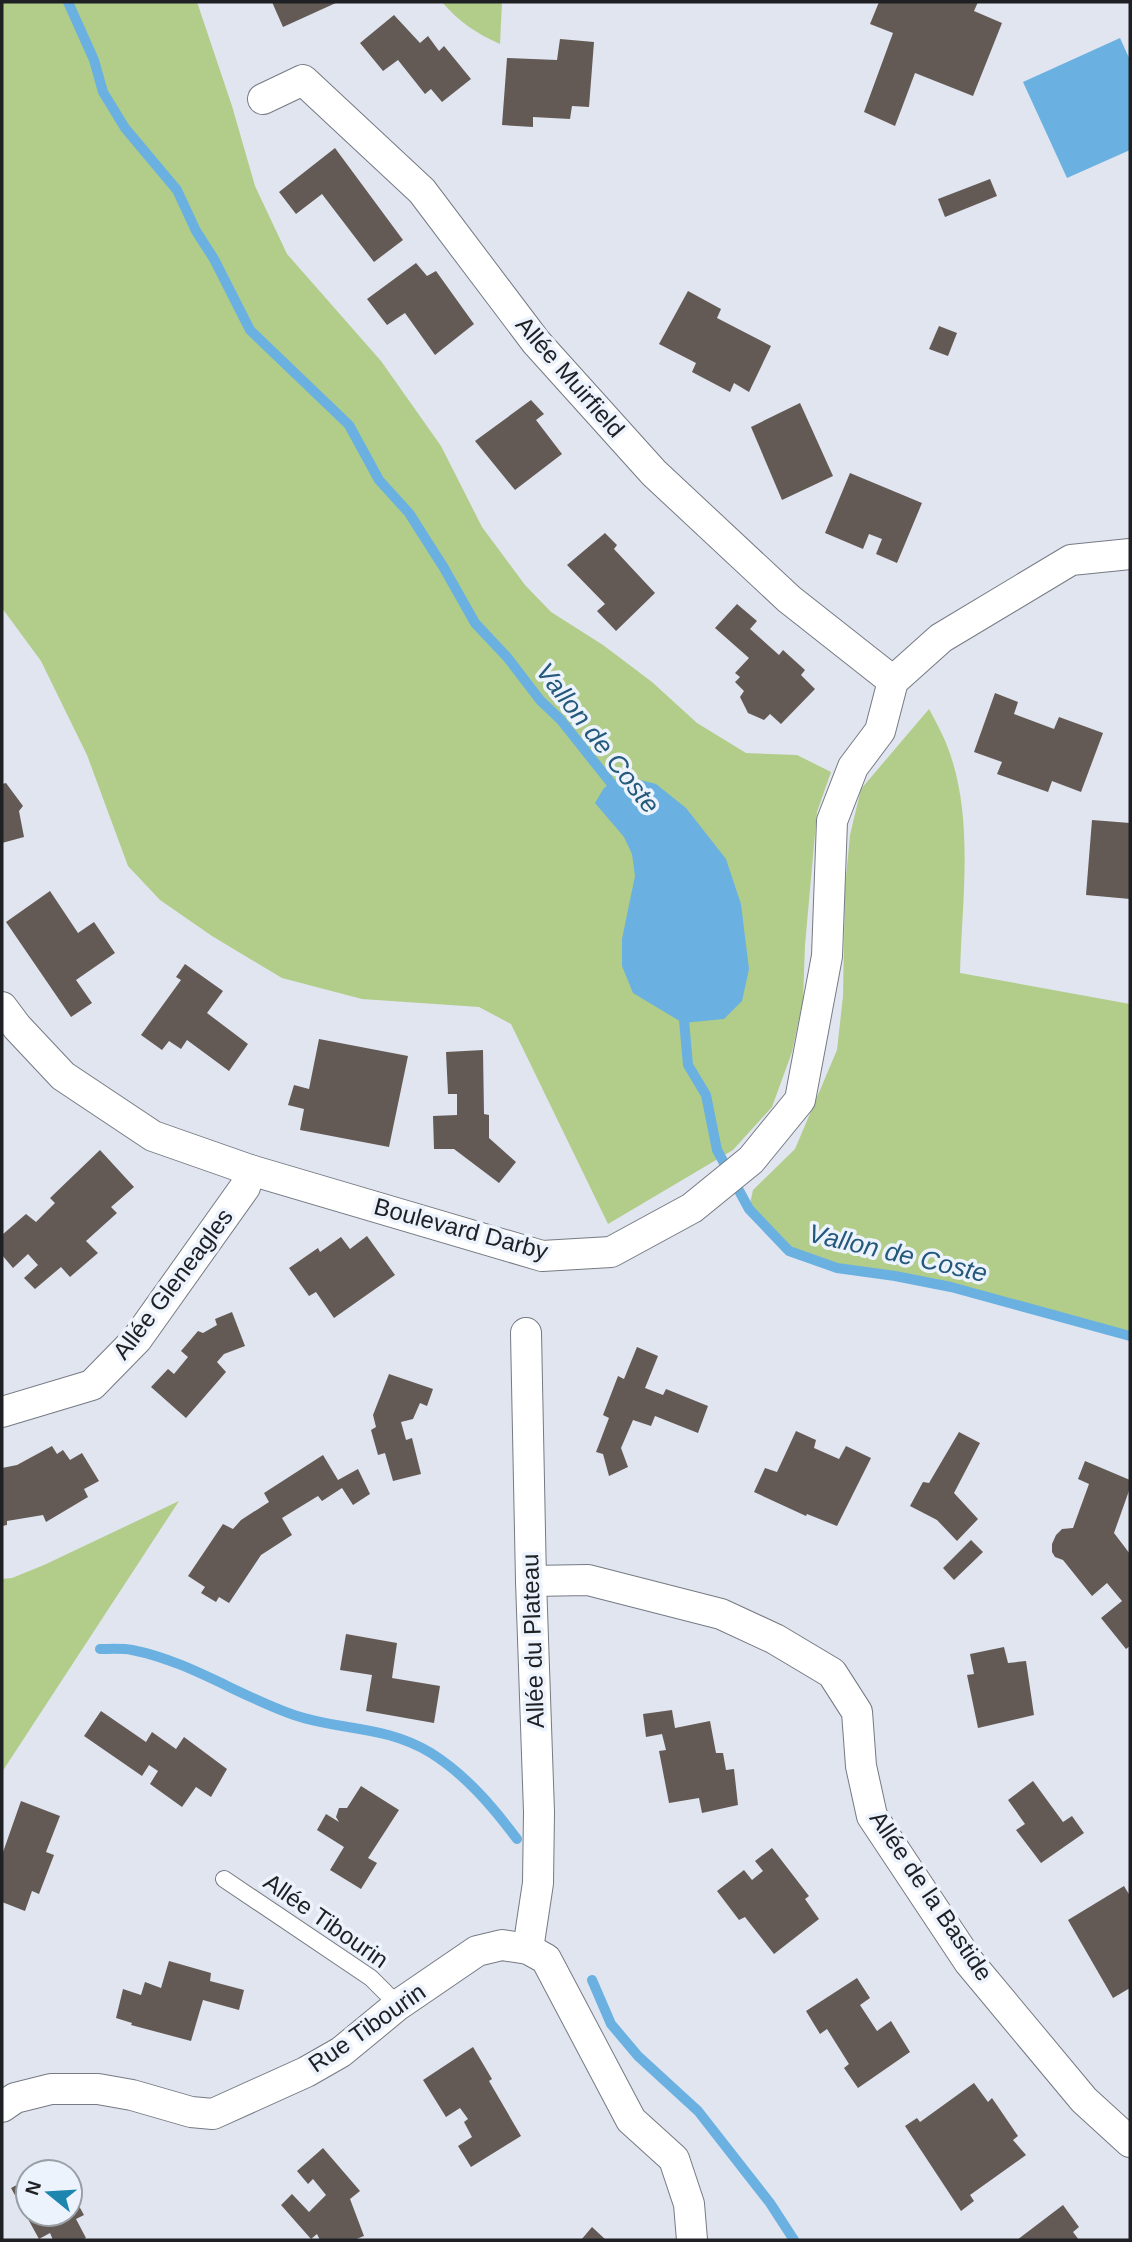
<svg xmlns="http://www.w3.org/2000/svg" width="1132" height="2242" viewBox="0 0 1132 2242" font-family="Arial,sans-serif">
  <rect width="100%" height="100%" fill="#e0e5f0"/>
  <g fill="#b1cd89">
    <polygon points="2,2 197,2 232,106 255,186 287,254 381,361 441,446 482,527 525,585 551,612 603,645 652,682 697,723 746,753 797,755 831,772 817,812 805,945 803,1000 792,1052 772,1107 733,1150 608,1224 511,1024 479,1007 362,999 282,978 212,936 160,900 128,866 87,755 41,661 2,608"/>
    <path d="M442,2H502L500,44C477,34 458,21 442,2Z"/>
    <path d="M929,709C935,720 941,731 946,743C975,814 962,898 960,973L1130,1004V1336L1013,1303L895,1276L837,1268L789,1251L749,1209L753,1190L795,1149L837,1050L843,996L845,888L850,835L861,789Z"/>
    <polygon points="179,1501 2,1772 2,1579 12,1578 44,1565"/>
  </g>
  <g fill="#6ab1e2">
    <polygon points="1120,38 1130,60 1130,150 1067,178 1023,82"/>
    <polygon points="621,775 656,784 686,808 726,859 741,904 749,969 742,1001 724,1019 683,1023 633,993 622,966 622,939 635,876 632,854 624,837 595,803 604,788"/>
  </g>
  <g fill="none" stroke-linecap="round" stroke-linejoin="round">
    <g stroke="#6ab1e2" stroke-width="10">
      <polyline points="68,2 94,60 103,92 125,128 177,190 196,231 214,259 250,330 349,425 379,480 409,513 444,568 475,623 507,657 540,700 560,719 619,793"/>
      <polyline points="683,1009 688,1065 706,1095 717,1150 749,1209 789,1251 837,1268 895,1276 951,1287 1130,1336"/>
      <path d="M100,1649C110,1649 122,1648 132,1650C189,1661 239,1696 294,1715C341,1731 385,1725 431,1753C466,1775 493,1807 517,1839"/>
      <polyline points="592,1980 611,2024 638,2056 698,2111 770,2203 794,2240"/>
    </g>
  </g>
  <g fill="#645a55">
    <polygon points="272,2 338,2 283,27"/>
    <polygon points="879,2 978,2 974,11 1002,23 973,96 915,73 895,126 864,112 893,33 870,24"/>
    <polygon points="394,15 420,43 428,36 439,51 444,46 471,79 442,102 431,89 425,94 398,60 383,71 360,43"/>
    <polygon points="560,39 594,42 589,107 572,106 570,119 533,117 533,127 502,125 507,58 557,60"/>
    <polygon points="335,148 403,240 374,262 322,194 296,214 279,192"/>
    <polygon points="990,179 997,196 945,217 938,199"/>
    <polygon points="416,263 427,276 436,271 474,324 435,355 405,313 387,325 367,299"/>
    <polygon points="688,291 721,309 717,318 771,346 749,392 734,383 730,392 692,372 696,363 659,344"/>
    <polygon points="939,326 957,333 948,356 929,349"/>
    <polygon points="531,400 544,414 536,420 562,454 515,490 475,441"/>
    <polygon points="800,403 833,476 782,500 751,427"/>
    <polygon points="850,473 922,503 897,563 876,554 882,539 869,534 863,549 825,533"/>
    <polygon points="605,533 617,545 614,549 655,593 616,631 597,611 605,604 567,565"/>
    <polygon points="737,604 757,621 750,629 779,655 783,650 805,670 801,675 815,689 781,724 770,714 764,720 748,713 740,697 744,691 735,682 740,677 735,673 749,658 715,628"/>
    <polygon points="995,693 1018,702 1014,714 1054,729 1059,717 1103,733 1081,792 1052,781 1048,792 997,774 1002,762 974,752"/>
    <polygon points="6,783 23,806 19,811 24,837 2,843 2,784"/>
    <polygon points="1092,820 1130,823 1130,899 1086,895"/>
    <polygon points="50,891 78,933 94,922 115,953 76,980 92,1003 71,1017 6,922"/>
    <polygon points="185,964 223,991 207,1013 248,1044 229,1071 187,1040 181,1049 169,1041 162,1050 141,1035 181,980 176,977"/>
    <polygon points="319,1039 408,1056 389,1147 300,1130 304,1109 288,1105 294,1085 309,1089"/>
    <polygon points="483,1050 484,1114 489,1115 489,1138 516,1162 499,1183 454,1149 434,1149 433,1116 457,1115 457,1094 448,1094 446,1052"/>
    <polygon points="100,1150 134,1187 111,1207 117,1213 86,1241 98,1253 70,1277 61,1267 35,1289 24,1278 38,1265 28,1254 13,1268 2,1255 2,1235 26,1214 36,1222 55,1203 50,1198"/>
    <polygon points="367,1236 395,1275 334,1318 316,1292 309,1296 289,1268 318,1248 320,1252 341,1237 350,1249"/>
    <polygon points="232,1312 245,1346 224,1354 217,1362 226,1372 186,1418 151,1387 168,1369 174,1374 188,1357 181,1351 198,1331 203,1333 217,1325 215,1319"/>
    <polygon points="637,1347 658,1356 645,1388 663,1395 666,1389 708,1406 698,1433 655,1416 651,1426 633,1420 621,1448 628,1467 609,1476 603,1454 596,1452 609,1418 603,1415 618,1376 624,1379"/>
    <polygon points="389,1374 433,1389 427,1406 420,1403 413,1419 401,1422 406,1440 412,1438 421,1474 393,1481 385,1453 378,1455 371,1430 376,1427 373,1415"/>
    <polygon points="796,1431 816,1440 814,1448 839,1459 846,1446 871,1458 837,1526 807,1514 806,1516 754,1492 765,1468 777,1472"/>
    <polygon points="959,1432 980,1443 954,1493 978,1519 957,1541 937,1520 910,1506 923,1482 929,1483"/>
    <polygon points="52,1446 57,1454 63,1450 70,1460 82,1453 99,1481 84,1489 88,1497 46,1522 43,1515 7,1521 7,1525 2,1526 2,1468 17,1465"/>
    <polygon points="323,1455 338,1480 358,1469 370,1494 353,1505 342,1488 322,1501 318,1496 282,1518 292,1535 261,1555 229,1603 219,1597 216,1602 201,1593 205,1587 188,1576 223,1524 233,1529 241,1520 269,1502 264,1493"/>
    <polygon points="1085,1461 1130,1480 1130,1488 1114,1533 1130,1554 1130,1646 1126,1649 1101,1618 1122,1601 1107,1583 1092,1596 1063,1560 1055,1557 1052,1552 1052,1544 1056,1535 1062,1529 1073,1528 1089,1484 1078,1479"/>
    <polygon points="971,1540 983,1552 954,1580 943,1568"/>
    <polygon points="346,1634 397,1643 392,1678 440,1686 434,1723 366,1711 372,1675 340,1670"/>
    <polygon points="1004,1647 1008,1663 1026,1661 1034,1715 978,1728 967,1675 974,1674 970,1654"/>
    <polygon points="672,1710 675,1728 710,1721 716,1753 723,1753 726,1770 734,1769 738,1805 702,1813 699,1798 669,1803 659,1751 666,1750 662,1734 646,1737 643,1714"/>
    <polygon points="101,1711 146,1742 152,1732 176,1749 184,1737 227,1769 211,1797 196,1787 182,1807 150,1784 158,1771 149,1765 142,1776 84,1736"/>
    <polygon points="1033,1781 1063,1822 1072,1816 1084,1833 1041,1863 1016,1830 1025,1824 1008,1800"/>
    <polygon points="361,1786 399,1810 368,1858 377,1863 361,1889 330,1870 344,1847 317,1830 326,1814 339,1822 336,1817 339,1808 347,1808"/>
    <polygon points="21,1801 60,1816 46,1852 54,1855 39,1894 32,1891 25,1911 2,1902 2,1855"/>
    <polygon points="772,1848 809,1896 805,1899 819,1919 774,1954 745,1917 739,1920 717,1891 744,1870 752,1880 763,1871 755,1861"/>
    <polygon points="1124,1886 1130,1896 1130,1988 1113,1998 1068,1920"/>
    <polygon points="169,1961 211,1973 210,1981 244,1990 239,2010 203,2000 191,2041 131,2025 132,2023 116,2018 123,1989 141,1995 145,1982 161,1988"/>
    <polygon points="857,1978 870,1998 860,2005 877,2031 891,2021 910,2052 858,2088 844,2068 849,2064 827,2029 820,2034 806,2011"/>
    <polygon points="473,2047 492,2079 489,2081 521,2136 471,2167 458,2146 472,2137 464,2122 468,2119 460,2108 446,2117 423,2080"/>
    <polygon points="974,2083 988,2102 992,2098 1018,2136 1013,2140 1026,2155 970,2195 974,2201 961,2211 905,2126 917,2118 920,2122"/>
    <polygon points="323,2148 360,2191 350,2199 364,2236 354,2240 320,2240 317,2234 311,2239 281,2205 292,2194 309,2212 326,2195 313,2179 308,2184 297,2171"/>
    <polygon points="59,2161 65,2172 40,2172"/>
    <polygon points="28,2179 28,2214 70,2214 70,2190 84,2215 76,2219 86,2238 82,2240 53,2240 50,2233 39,2239 11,2188"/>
    <polygon points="1063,2205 1079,2227 1073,2232 1079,2240 1017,2240"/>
    <polygon points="592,2227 606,2240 581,2240"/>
  </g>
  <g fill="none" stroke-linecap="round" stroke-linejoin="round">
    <g stroke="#757a83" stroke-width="18">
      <polyline id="lane" points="224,1879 371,1978 398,2005"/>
    </g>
    <g stroke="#757a83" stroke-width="32">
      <g id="street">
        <polyline points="263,99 303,80 422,191 536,342 654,473 789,599 893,681"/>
        <polyline points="2,1007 17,1027 63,1076 153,1136 250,1170 542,1256 611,1252 692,1208 751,1160 800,1100 827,956 832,821 853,767 880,731 893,681 941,638 1071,560 1130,554"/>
        <polyline points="526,1333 531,1581 539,1812 538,1883 528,1949"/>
        <polyline points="2,1412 92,1385 137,1339 245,1187 250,1170"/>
        <polyline points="531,1581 588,1580 721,1614 775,1639 832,1673 857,1712 861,1766 872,1816 969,1962 1084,2100 1130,2142"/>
        <polyline points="2,2107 15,2098 51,2089 98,2089 132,2095 191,2112 213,2114 306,2072 341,2052 398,2005 477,1951 502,1945 528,1949 546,1959 631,2120 674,2159 689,2204 692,2240"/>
      </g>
    </g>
    <use href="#lane" stroke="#fff" stroke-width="16"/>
    <use href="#street" stroke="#fff" stroke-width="30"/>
  </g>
  <g text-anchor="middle" stroke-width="7" stroke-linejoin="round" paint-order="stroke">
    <g font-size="24" fill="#1e2023" stroke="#edf3fd">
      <text transform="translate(570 377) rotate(49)" y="8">Allée Muirfield</text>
      <text transform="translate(461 1229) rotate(15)" y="8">Boulevard Darby</text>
      <text transform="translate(173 1284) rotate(-53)" y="8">Allée Gleneagles</text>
      <text transform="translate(533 1641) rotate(-92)" y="8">Allée du Plateau</text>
      <text transform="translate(931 1896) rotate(56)" y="8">Allée de la Bastide</text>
      <text transform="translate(326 1921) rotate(35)" y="8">Allée Tibourin</text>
      <text transform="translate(367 2028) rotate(-35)" y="8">Rue Tibourin</text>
    </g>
    <g font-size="26" font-style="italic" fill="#24597b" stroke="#edf3fd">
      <text transform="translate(598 738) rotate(52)" y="9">Vallon de Coste</text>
      <text transform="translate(898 1253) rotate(13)" y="9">Vallon de Coste</text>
    </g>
  </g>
  <rect width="1132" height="2242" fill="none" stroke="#1e2023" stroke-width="7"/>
  <g transform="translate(49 2193) rotate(288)"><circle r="33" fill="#edf3fd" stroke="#9a9fa6" stroke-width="2"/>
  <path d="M0-5L12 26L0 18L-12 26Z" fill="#1d86af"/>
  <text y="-10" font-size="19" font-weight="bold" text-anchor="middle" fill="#1e2023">N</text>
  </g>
</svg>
